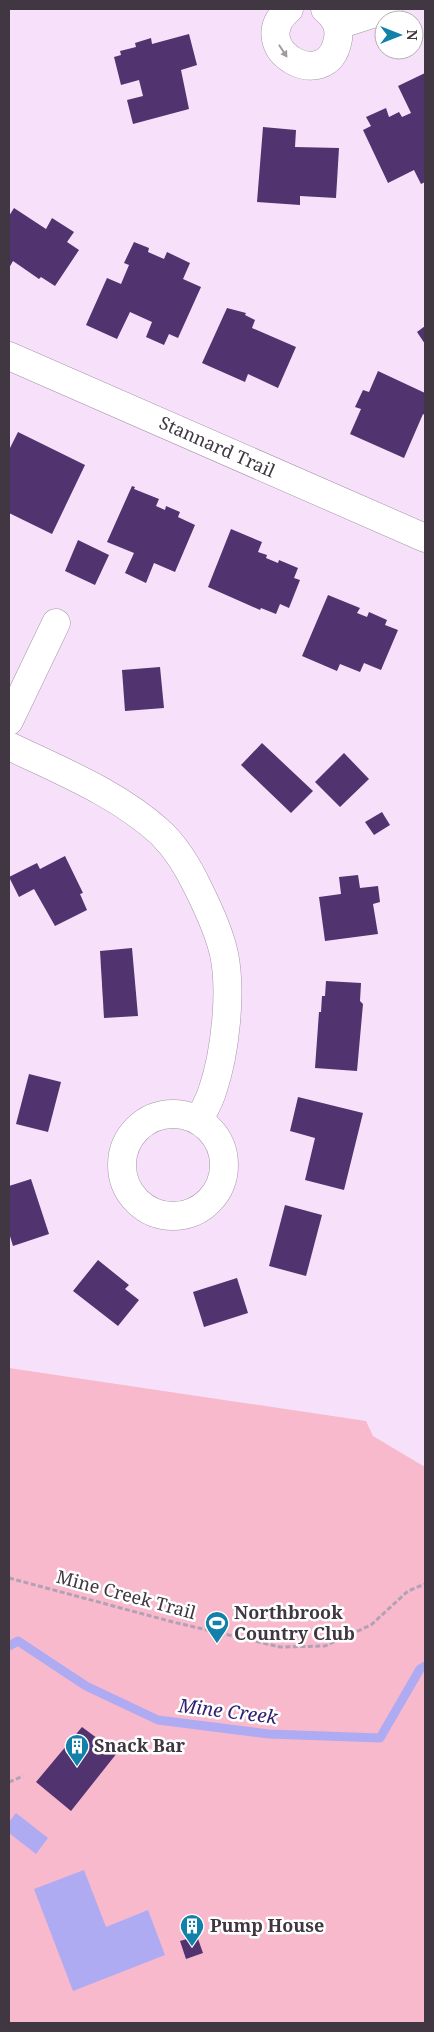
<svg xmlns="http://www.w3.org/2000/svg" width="434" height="2032" viewBox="0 0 434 2032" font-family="'Noto Serif',serif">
  <rect width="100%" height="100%" fill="#f7e1fa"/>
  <polygon fill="#f8b9cc" points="9,1368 366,1421 373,1436 425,1467 425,2023 9,2023"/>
  <g fill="#aeabf3">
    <polygon points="16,1813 48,1838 36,1854 9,1833 9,1822"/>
    <polygon points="84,1870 106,1927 148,1910 165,1955 73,1991 34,1889"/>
  </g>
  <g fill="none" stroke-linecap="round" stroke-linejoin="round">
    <polyline stroke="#aeabf3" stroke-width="9" points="9,1646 18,1641 86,1686 158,1720 269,1734 380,1738 420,1669 425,1666"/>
  </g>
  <g fill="#50336f">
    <polygon points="189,34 197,65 181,70 189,109 133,124 127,100 143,96 139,80 121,85 114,57 121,55 120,51 136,47 135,43 151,38 152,44"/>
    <polygon points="425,73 425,182 421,184 414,170 388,183 363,130 371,126 366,117 386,108 389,117 399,112 402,117 411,113 398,86"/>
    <polygon points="263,127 296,130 295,147 339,148 336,198 300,196 300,205 257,202"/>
    <polygon points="14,208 46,229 52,218 74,232 67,242 79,250 55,286 41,277 39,279 13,261 9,268 9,216"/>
    <polygon points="134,242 149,248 148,252 164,259 167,252 190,263 183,279 201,287 178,338 169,334 164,345 146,337 152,322 130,312 117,339 86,325 107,278 121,284 129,265 124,263"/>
    <polygon points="227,308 246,313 245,315 255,320 252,328 296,347 278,388 248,374 245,382 202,363"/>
    <polygon points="425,326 425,344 417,332"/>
    <polygon points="378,371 425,393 425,415 423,414 404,458 350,434 361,409 355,407 363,390 369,392"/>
    <polygon points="18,432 85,465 52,534 9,513 9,450"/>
    <polygon points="132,486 135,487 134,489 159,499 156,506 165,510 166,506 180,512 178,517 195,525 175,572 154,563 146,583 125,573 134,553 107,542"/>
    <polygon points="231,529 262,542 258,552 267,555 266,558 278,563 279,560 298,568 294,578 300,580 289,608 280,604 276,614 261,608 260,610 208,587"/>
    <polygon points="78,540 109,555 95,585 65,571"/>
    <polygon points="328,595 360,608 357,613 367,617 369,612 387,620 385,625 398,630 381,670 364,663 360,672 340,664 337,671 302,656"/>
    <polygon points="160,667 164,708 125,711 122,670"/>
    <polygon points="262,743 313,791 291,813 241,765"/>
    <polygon points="344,753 369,779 340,807 315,782"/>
    <polygon points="382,812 390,825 374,835 365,822"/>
    <polygon points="65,856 83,893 80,894 87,910 55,926 34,889 19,897 9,877 37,863 40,869"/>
    <polygon points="358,875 360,888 378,886 380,902 373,904 378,934 325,941 319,897 341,894 339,877"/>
    <polygon points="132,948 138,1016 104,1018 100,951"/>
    <polygon points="326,981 361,983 360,1001 363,1004 357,1071 315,1068 319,1012 321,1012 322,996 325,996"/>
    <polygon points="29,1074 61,1082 48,1132 16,1124"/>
    <polygon points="298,1097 363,1113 344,1190 305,1180 315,1138 290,1131"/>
    <polygon points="31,1179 49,1234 13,1246 9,1233 9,1186"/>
    <polygon points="285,1205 322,1215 306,1276 269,1266"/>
    <polygon points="98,1260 129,1285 125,1289 139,1300 118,1326 73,1291"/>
    <polygon points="237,1278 248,1313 204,1327 193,1292"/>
    <polygon points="82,1727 117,1753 71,1811 36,1782"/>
    <polygon points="197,1936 203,1953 186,1959 180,1941"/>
  </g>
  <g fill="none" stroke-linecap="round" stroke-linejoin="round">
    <g stroke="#a792aa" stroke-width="29">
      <g id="minor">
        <path d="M289,9C243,48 328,97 338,39C340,26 335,17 325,9"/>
        <polyline points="338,25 388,9"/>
        <polyline points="9,356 425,538"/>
        <polyline points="9,721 56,623"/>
        <path d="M9,746C61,771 119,794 162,834C177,849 189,869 198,888C208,908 219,931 224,954C232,992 225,1053 213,1089C210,1100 204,1110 199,1120"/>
        <circle cx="173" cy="1165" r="51"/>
      </g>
    </g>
    <g stroke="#b2a1b5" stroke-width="3" stroke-dasharray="5 2.5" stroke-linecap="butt">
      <polyline points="9,1578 173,1622 280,1647 325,1646 371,1625 408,1591 425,1584"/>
      <polyline points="9,1782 23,1776"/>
    </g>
    <use href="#minor" stroke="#fff" stroke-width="28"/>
  </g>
  <defs><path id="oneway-solid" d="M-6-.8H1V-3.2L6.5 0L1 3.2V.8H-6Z" transform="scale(1.25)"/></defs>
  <use fill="#a09ba0" href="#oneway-solid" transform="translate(283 51) rotate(57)"/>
  <defs>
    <g id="stadium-pin" transform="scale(1.25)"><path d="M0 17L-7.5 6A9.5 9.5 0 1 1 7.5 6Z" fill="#1380a9" stroke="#fff"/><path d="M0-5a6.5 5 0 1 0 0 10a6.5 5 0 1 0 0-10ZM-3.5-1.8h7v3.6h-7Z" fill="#fff"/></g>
    <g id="building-pin" transform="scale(1.25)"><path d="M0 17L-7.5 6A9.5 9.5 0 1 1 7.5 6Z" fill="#1380a9" stroke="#fff"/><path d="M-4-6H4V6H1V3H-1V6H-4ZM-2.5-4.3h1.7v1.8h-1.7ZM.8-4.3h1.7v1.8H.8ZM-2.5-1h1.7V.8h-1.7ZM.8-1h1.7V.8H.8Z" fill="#fff"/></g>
  </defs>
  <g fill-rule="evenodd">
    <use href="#stadium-pin" x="217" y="1623"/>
    <use href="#building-pin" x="77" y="1746"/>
    <use href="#building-pin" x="192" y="1926"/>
  </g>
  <g text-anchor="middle" stroke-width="5" stroke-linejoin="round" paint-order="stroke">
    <g font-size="18" fill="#403742" stroke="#fff">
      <text transform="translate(217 447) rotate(24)" y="6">Stannard Trail</text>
      <text transform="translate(126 1595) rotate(15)" y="6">Mine Creek Trail</text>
    </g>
    <g font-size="18" font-weight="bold" fill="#403742" stroke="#fff" text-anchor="start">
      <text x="234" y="1619">Northbrook<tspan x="234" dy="21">Country Club</tspan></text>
      <text x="94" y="1752">Snack Bar</text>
      <text x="210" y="1932">Pump House</text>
    </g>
    <g font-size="19" font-style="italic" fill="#312172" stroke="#fff">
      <text transform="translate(228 1711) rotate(7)" y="7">Mine Creek</text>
    </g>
  </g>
  <rect width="434" height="2032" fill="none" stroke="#403742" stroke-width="20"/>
  <g transform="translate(399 35) rotate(90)"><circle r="24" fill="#ffffff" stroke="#b3afb3"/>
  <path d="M0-4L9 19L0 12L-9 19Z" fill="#1380a9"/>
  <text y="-8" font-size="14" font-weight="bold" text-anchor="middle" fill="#403742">N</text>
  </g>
</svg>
